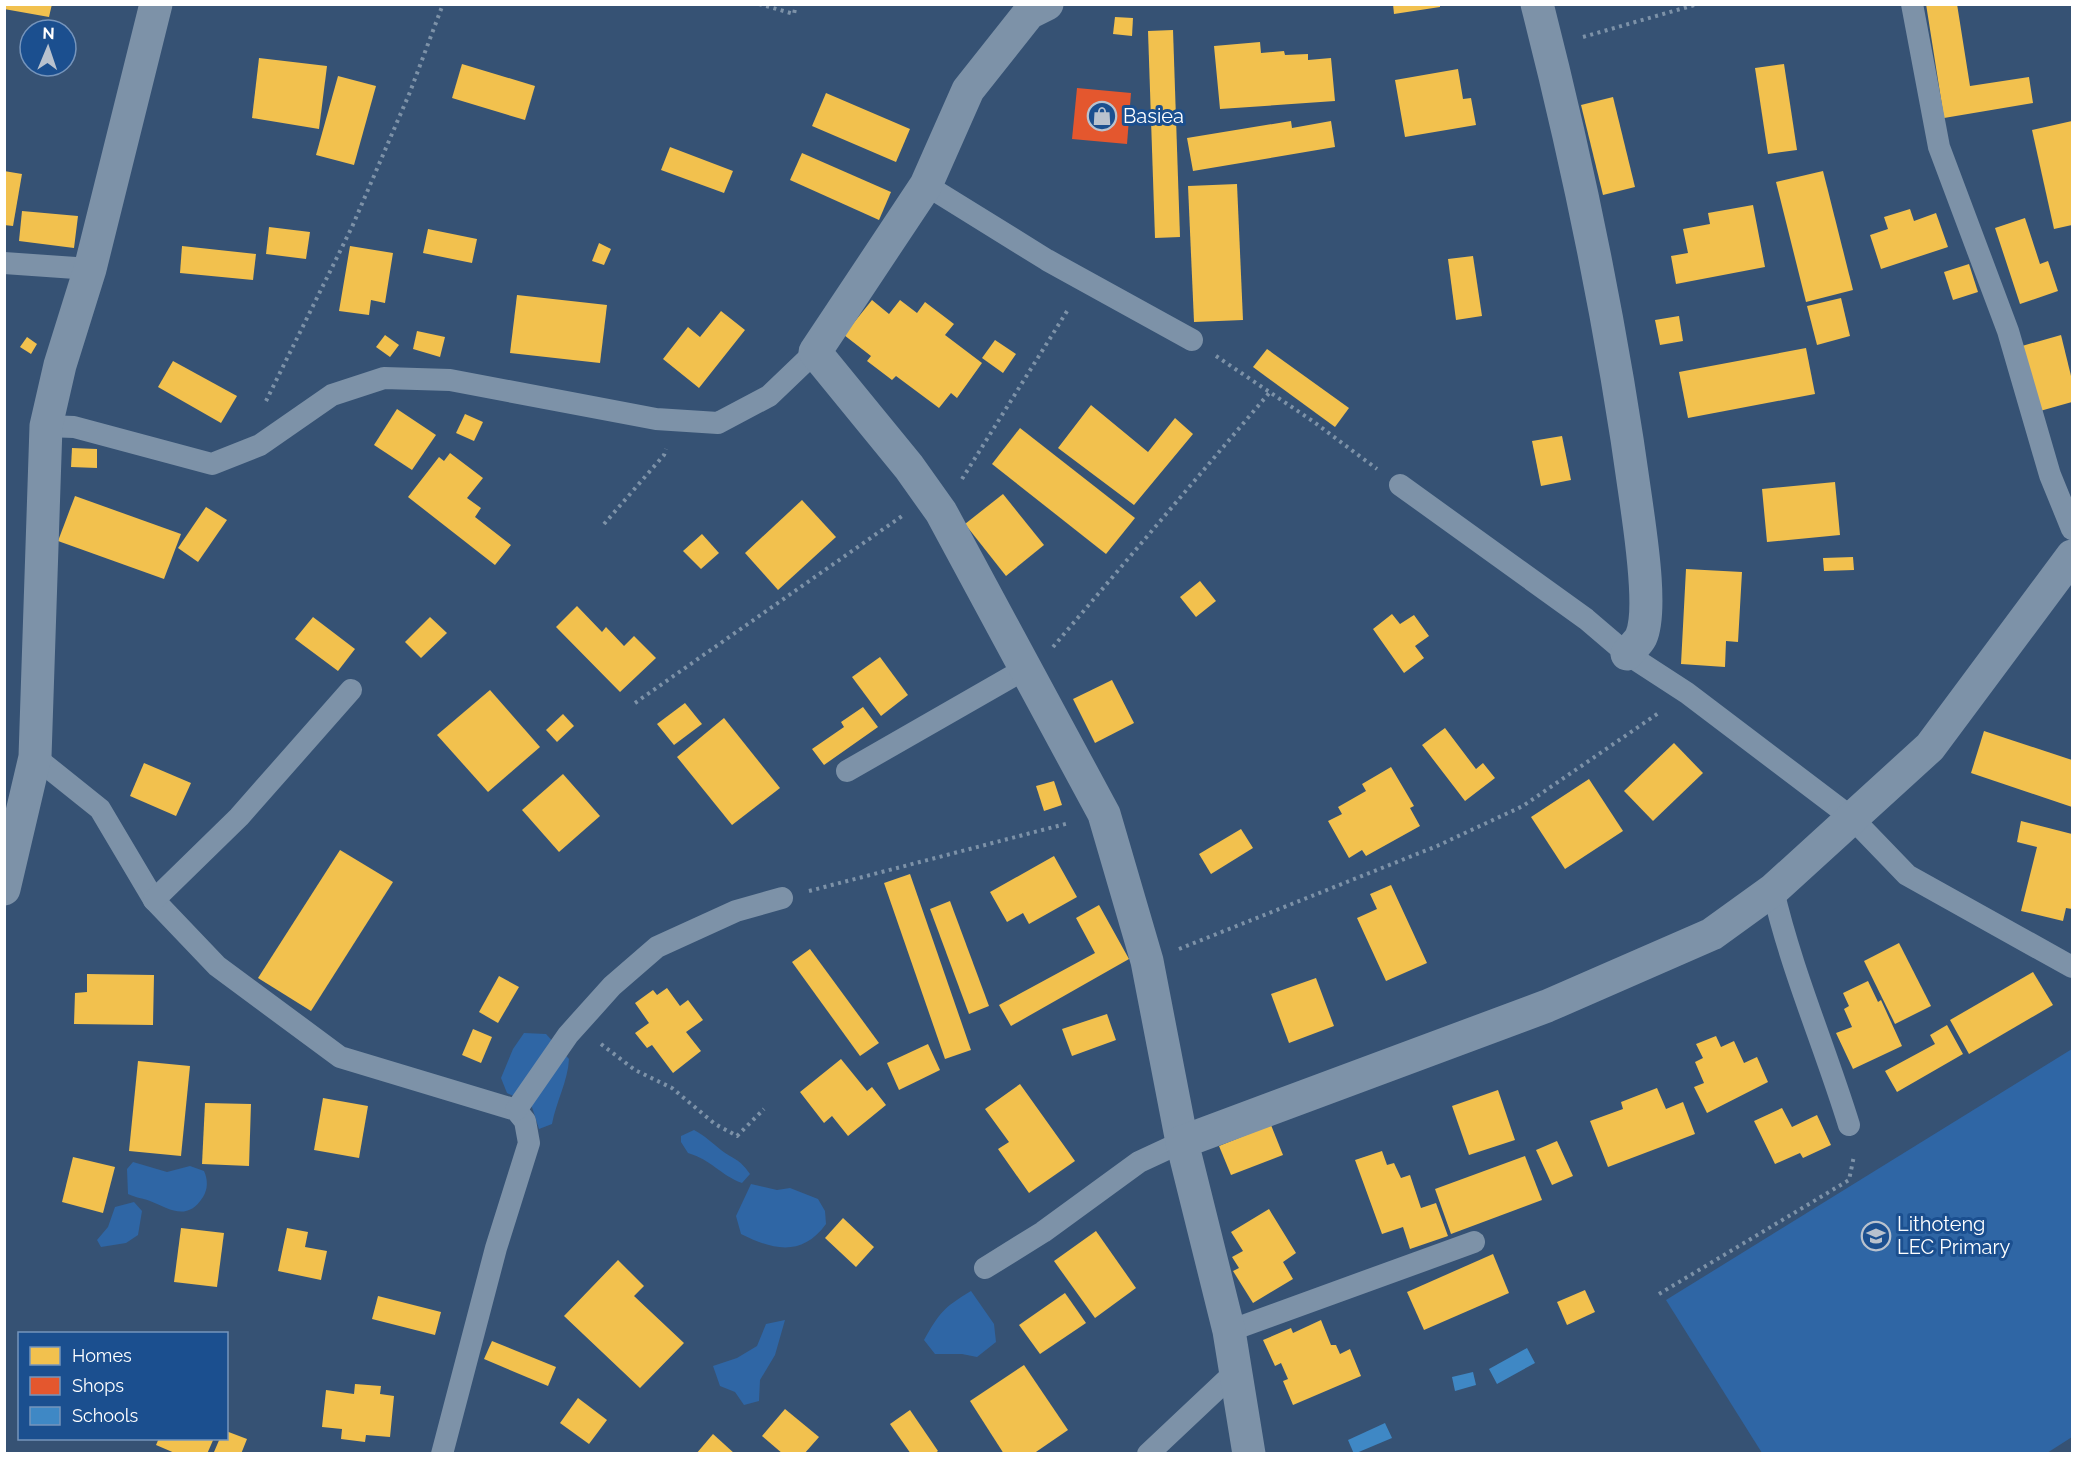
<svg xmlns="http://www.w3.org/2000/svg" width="2077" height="1458" viewBox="0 0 2077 1458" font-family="Raleway,sans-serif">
  <rect width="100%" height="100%" fill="#365274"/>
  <g fill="#2f66a5">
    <path d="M524,1033L546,1034L569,1059C568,1081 556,1102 552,1124L539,1129L531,1104L507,1093L501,1078L513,1049Z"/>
    <polygon points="2072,1049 2072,1437 2047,1453 1762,1453 1666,1300"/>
    <path d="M694,1130C705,1136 711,1142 721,1150C734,1160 739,1158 750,1174L742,1183C720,1175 712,1160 688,1153L681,1142V1136Z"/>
    <path d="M133,1162L167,1172L190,1166L204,1171C208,1180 208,1189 203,1197C187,1222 170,1209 150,1201C143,1198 136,1198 128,1194L127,1169Z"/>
    <path d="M751,1184L777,1190L790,1188L818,1199L825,1211L826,1224C802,1257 773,1250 741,1234L736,1216Z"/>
    <polygon points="134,1202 142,1211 138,1235 126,1243 101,1247 97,1240 108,1227 115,1207"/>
    <path d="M971,1291L994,1324L996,1342L977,1357L962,1354H935L924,1340C940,1312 943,1308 971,1291Z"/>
    <polygon points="785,1320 775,1355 760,1380 759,1401 744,1405 735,1392 720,1386 713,1366 737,1358 757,1346 766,1324"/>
  </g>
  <g fill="#f2c14e">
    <polygon points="4,4 52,4 49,17 4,9"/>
    <polygon points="1393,4 1440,4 1440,7 1394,14"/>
    <polygon points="1926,4 1957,4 1970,86 2029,77 2033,103 1944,118"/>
    <polygon points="1115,17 1133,18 1132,36 1113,34"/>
    <polygon points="1173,30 1180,237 1155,238 1148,31"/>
    <polygon points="1260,42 1261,53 1284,51 1285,55 1308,54 1308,60 1331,58 1335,101 1220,109 1214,46"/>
    <polygon points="259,58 327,66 319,129 252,118"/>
    <polygon points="462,64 535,86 525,120 452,98"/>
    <polygon points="1784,64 1797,150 1768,154 1755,68"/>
    <polygon points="1458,69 1463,99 1471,98 1476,125 1405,137 1395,80"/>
    <polygon points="338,76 376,86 354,165 316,155"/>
    <polygon points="826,93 910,129 896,162 812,126"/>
    <polygon points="1613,97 1635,187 1603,195 1581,105"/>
    <polygon points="1291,121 1292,128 1331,121 1335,147 1193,171 1187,138"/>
    <polygon points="2072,121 2072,225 2054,229 2032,130"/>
    <polygon points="670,147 733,171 724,193 661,170"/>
    <polygon points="802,153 891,192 879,220 790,180"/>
    <polygon points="4,171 22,174 13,226 4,225"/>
    <polygon points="1823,171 1853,290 1806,302 1776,182"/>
    <polygon points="1237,184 1243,320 1194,322 1188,186"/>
    <polygon points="1753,205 1765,267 1676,284 1671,256 1688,253 1683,229 1710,224 1708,213"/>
    <polygon points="1910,209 1914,221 1936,213 1948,247 1881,269 1870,235 1888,229 1884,217"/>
    <polygon points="22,211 78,216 74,248 19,241"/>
    <polygon points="2025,218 2040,264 2048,261 2058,291 2020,304 1995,228"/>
    <polygon points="269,227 310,232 306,259 266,254"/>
    <polygon points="428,229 477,239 472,263 423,253"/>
    <polygon points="599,243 611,249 604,265 592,261"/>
    <polygon points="182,246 256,254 253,280 180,273"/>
    <polygon points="350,246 393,253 385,303 371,300 369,315 339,311"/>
    <polygon points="1473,256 1482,316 1456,320 1448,259"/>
    <polygon points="1969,264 1978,292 1953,300 1944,272"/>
    <polygon points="517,295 607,305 600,363 510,353"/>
    <polygon points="1841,298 1850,336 1817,345 1807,306"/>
    <polygon points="872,300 889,314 900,300 917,313 925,302 954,324 945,335 982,363 957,398 951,393 939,408 896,376 892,380 867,361 871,356 844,335"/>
    <polygon points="721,311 745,330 699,388 663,359 688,327 700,337"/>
    <polygon points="1679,316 1683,341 1660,345 1655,320"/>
    <polygon points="417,331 445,337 440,357 413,349"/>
    <polygon points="385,335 399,345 390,357 376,347"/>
    <polygon points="2061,335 2072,380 2072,402 2040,411 2022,346"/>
    <polygon points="27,337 37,344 31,354 20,347"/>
    <polygon points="995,340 1016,354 1003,373 982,358"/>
    <polygon points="1806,348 1815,394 1688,418 1679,372"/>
    <polygon points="1267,349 1349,408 1335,427 1253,367"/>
    <polygon points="173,361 237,396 221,423 158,387"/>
    <polygon points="1091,405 1148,452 1175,418 1193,434 1134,505 1058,448"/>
    <polygon points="397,409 436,435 412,470 374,445"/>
    <polygon points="465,414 483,422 474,441 456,433"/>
    <polygon points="1020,428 1135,518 1106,554 992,464"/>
    <polygon points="1562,436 1571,480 1541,486 1532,441"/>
    <polygon points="72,448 97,449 97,468 71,467"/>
    <polygon points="450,453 483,478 467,498 481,508 475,517 511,545 495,565 408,497 439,457 444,461"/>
    <polygon points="1835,482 1840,535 1767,542 1762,489"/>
    <polygon points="1003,494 1044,545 1006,576 965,524"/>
    <polygon points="75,496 181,534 164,579 58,541"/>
    <polygon points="802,500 836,537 778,590 745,553"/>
    <polygon points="206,507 227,520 198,562 178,548"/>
    <polygon points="702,534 719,553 701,569 683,551"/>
    <polygon points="1853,557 1854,570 1824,571 1823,558"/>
    <polygon points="1686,569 1742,572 1738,642 1726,641 1725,667 1681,664"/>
    <polygon points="1200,581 1216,601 1196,617 1180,597"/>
    <polygon points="577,606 602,632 606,627 624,646 634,636 656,658 620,692 556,627"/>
    <polygon points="1392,614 1400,624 1414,615 1429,636 1415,646 1424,658 1404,673 1373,629"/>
    <polygon points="313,617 355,649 338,671 295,639"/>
    <polygon points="430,617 447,633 421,658 405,642"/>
    <polygon points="880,657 908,695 881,716 852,677"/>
    <polygon points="1112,680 1134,723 1095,743 1073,699"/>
    <polygon points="490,690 540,747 488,792 437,735"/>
    <polygon points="685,703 702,724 674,745 657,724"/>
    <polygon points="863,707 878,727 824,765 812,749 844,727 841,722"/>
    <polygon points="563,714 574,726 557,742 546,730"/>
    <polygon points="724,718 780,788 732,825 677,757"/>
    <polygon points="1445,728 1476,769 1483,763 1495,778 1465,801 1422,745"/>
    <polygon points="1984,731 2072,760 2072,807 1971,773"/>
    <polygon points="1674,743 1703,773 1653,821 1624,791"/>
    <polygon points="144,763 191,783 176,816 130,796"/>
    <polygon points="1391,767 1414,806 1410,808 1420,826 1366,856 1362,850 1349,858 1328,821 1342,814 1338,807 1366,791 1362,784"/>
    <polygon points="563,774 600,816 559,852 522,810"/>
    <polygon points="1589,779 1623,831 1565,869 1531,817"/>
    <polygon points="1054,781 1062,805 1044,811 1036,786"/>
    <polygon points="2021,821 2072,834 2072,909 2066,908 2063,921 2021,911 2037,847 2017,842"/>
    <polygon points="1241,829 1253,848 1211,874 1199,854"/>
    <polygon points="340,850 393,882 311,1011 258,978"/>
    <polygon points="1054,856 1077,897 1029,924 1023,913 1007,922 990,892"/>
    <polygon points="910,874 971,1050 945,1059 884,883"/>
    <polygon points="1391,885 1427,963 1386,981 1357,918 1377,909 1370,894"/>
    <polygon points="950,901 989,1006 969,1014 930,909"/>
    <polygon points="1099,905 1129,959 1011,1026 999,1005 1095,953 1076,918"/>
    <polygon points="1899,943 1931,1006 1895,1024 1864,961"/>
    <polygon points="810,949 879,1043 860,1056 792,962"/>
    <polygon points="2033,972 2053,1005 1969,1054 1950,1020"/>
    <polygon points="87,974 154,975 153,1025 74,1024 75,993 87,992"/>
    <polygon points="499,976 519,987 498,1023 479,1012"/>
    <polygon points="1316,978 1334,1026 1289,1043 1271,994"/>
    <polygon points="1868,981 1878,1002 1881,1000 1902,1046 1853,1069 1836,1033 1852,1027 1844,1009 1849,1006 1843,993"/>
    <polygon points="667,988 680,1006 688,1000 703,1020 686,1032 701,1051 673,1073 652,1045 647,1048 635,1033 649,1023 635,1003 653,990 657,995"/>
    <polygon points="1107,1014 1116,1040 1072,1056 1062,1029"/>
    <polygon points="1947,1025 1963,1054 1897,1092 1885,1071 1935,1044 1930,1035"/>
    <polygon points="473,1029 492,1037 481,1063 462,1055"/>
    <polygon points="1716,1036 1721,1047 1734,1041 1744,1063 1757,1057 1768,1082 1707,1113 1694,1087 1704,1083 1695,1062 1703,1058 1696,1044"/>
    <polygon points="928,1044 940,1070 899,1090 887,1063"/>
    <polygon points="841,1059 867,1091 872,1087 886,1105 848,1136 832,1116 824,1123 800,1092"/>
    <polygon points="138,1061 190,1066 181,1156 129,1151"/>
    <polygon points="1020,1084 1075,1161 1029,1193 998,1149 1009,1142 985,1109"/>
    <polygon points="1657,1088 1666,1109 1683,1102 1695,1134 1608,1167 1590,1121 1623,1109 1621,1102"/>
    <polygon points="1498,1090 1515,1140 1469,1155 1452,1106"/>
    <polygon points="323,1098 368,1106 359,1158 314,1150"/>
    <polygon points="205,1103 251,1104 249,1166 202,1164"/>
    <polygon points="1782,1108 1792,1127 1817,1115 1831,1145 1803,1158 1800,1153 1775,1164 1754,1121"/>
    <polygon points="1271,1125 1283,1155 1231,1175 1219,1146"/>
    <polygon points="1557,1141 1573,1176 1552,1185 1536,1150"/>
    <polygon points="1382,1151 1387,1165 1394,1163 1401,1178 1410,1175 1421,1208 1436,1203 1448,1236 1410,1249 1403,1227 1382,1234 1355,1160"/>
    <polygon points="1525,1156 1542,1200 1451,1234 1435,1189"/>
    <polygon points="73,1157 115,1167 103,1213 62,1202"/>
    <polygon points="1269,1209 1296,1253 1283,1262 1293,1279 1253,1303 1233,1271 1239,1268 1232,1257 1243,1251 1231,1232"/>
    <polygon points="843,1218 874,1247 856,1267 825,1238"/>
    <polygon points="181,1228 224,1233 217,1287 174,1282"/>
    <polygon points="287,1228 308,1232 305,1247 327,1251 321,1280 278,1271"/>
    <polygon points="1096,1231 1136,1288 1095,1318 1054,1261"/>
    <polygon points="1493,1254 1509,1293 1424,1330 1407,1292"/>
    <polygon points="618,1260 644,1286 634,1296 684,1343 640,1388 564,1316"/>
    <polygon points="1585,1290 1595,1312 1567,1325 1557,1302"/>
    <polygon points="1065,1293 1086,1323 1040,1354 1019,1325"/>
    <polygon points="378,1296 441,1312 435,1335 372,1319"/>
    <polygon points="1321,1320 1331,1345 1336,1345 1340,1354 1350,1349 1361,1376 1293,1405 1283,1381 1288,1379 1281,1363 1275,1366 1263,1340 1291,1328 1293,1333"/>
    <polygon points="492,1341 556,1367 548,1386 484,1359"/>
    <polygon points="1024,1365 1068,1430 1033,1454 1004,1454 970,1401"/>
    <polygon points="355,1384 381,1386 380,1394 394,1396 390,1437 366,1435 365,1442 341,1439 342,1429 322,1427 326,1390 354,1394"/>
    <polygon points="578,1398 607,1420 589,1444 560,1423"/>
    <polygon points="785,1409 819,1437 804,1454 783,1454 762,1436"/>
    <polygon points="910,1410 938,1451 934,1454 911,1454 890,1424"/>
    <polygon points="226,1431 247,1439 241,1454 214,1452 220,1438 226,1438"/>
    <polygon points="713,1434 735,1454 696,1454"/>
    <polygon points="159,1438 214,1438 207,1454 177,1454 156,1445"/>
  </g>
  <polygon fill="#e4572e" points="1077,88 1131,93 1127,144 1072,139"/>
  <g fill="#3f88c5">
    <polygon points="1527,1348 1535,1363 1497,1384 1489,1369"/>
    <polygon points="1473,1372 1476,1385 1455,1391 1452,1377"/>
    <polygon points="1385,1423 1392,1438 1354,1454 1348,1440"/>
  </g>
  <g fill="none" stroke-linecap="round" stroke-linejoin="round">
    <g stroke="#7d92a8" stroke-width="4" stroke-dasharray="3 4.5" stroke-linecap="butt">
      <polyline points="759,4 794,14 796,4"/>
      <polyline points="1583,37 1698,4"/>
      <polyline points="1216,356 1314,422 1377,469"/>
      <polyline points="266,401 352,227 410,92 443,4"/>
      <polyline points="962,479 1069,308"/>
      <polyline points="604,524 664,455 666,449"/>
      <polyline points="1053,647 1270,392"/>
      <polyline points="635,703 902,516"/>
      <polyline points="809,891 1069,823"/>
      <polyline points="1179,949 1437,846 1523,806 1660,712"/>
      <polyline points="601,1044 635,1070 672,1088 715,1124 737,1136 764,1109"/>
      <polyline points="1659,1294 1849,1180 1854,1156"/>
    </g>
    <g stroke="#7d92a8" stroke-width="22">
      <polyline points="1912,4 1939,147 2008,331 2050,475 2072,529"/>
      <polyline points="926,185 1047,260 1192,340"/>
      <polyline points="4,263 90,269"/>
      <polyline points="46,426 74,427 212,464 260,445 332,395 384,378 450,380 656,419 718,423 769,396 815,352"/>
      <polyline points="1400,485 1586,619 1627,654 1687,693 1852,818 1907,875 2072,967"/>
      <polyline points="35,757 100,809 154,900 217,966 340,1057 516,1110 525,1121 529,1143 496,1248 442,1454"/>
      <polyline points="847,771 1025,669"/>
      <path d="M1773,890C1791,969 1825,1047 1849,1125"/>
      <polyline points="154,900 239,817 351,690"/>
      <polyline points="516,1110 568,1035 612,986 657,947 736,911 782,898"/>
      <polyline points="985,1268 1043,1232 1139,1162 1182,1142"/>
      <polyline points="1229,1331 1474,1242"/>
      <polyline points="1148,1454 1234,1373"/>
    </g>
    <g stroke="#7d92a8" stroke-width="33">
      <polyline points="1047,4 1029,13 968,90 926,185 815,352 909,467 941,512 1104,814 1147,961 1182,1142"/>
      <path d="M1537,4C1579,168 1613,333 1636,501C1640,531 1653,610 1641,637C1638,643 1631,649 1627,654"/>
      <polyline points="4,889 35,757 46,426 60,365 90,269 156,4"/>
      <polyline points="1249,1454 1229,1331 1182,1142 1547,1006 1712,934 1773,890 1930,747 2072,556"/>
    </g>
  </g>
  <defs>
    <g id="shop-ring" transform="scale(1.5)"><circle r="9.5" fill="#1b4f8f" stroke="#b9c2ce" stroke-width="1.5"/><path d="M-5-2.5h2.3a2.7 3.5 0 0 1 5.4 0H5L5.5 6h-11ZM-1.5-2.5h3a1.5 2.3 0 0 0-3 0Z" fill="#b9c2ce"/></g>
    <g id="school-ring" transform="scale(1.5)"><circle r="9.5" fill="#1b4f8f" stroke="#b9c2ce" stroke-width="1.5"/><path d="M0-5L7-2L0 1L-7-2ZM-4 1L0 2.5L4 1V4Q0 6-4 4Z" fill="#b9c2ce"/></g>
  </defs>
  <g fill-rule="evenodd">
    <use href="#shop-ring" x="1102" y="116"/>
    <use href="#school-ring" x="1876" y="1236"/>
  </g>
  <g text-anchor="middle" stroke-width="6" stroke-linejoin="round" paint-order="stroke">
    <g font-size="20" fill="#fff" stroke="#1b4f8f" text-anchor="start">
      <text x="1123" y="123">Basiea</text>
      <text x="1897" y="1231">Lithoteng<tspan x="1897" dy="23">LEC Primary</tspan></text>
    </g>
  </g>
  <rect width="2077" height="1458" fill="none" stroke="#ffffff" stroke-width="12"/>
  <rect x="18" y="1332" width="210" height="108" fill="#1b4f8f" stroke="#7695bc" stroke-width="1.5"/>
  <rect x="30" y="1347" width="30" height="18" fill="#f2c14e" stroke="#7695bc" stroke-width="1.5"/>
  <text x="72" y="1362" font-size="18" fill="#ffffff">Homes</text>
  <rect x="30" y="1377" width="30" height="18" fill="#e4572e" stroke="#7695bc" stroke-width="1.5"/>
  <text x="72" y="1392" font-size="18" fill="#ffffff">Shops</text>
  <rect x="30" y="1407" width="30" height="18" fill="#3f88c5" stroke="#7695bc" stroke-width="1.5"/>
  <text x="72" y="1422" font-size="18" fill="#ffffff">Schools</text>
  <g transform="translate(48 48) rotate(2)"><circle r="28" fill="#1b4f8f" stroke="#7695bc" stroke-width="1.5"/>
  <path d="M0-4.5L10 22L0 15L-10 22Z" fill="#b9c2ce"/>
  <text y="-9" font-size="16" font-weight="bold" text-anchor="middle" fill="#ffffff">N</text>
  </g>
</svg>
